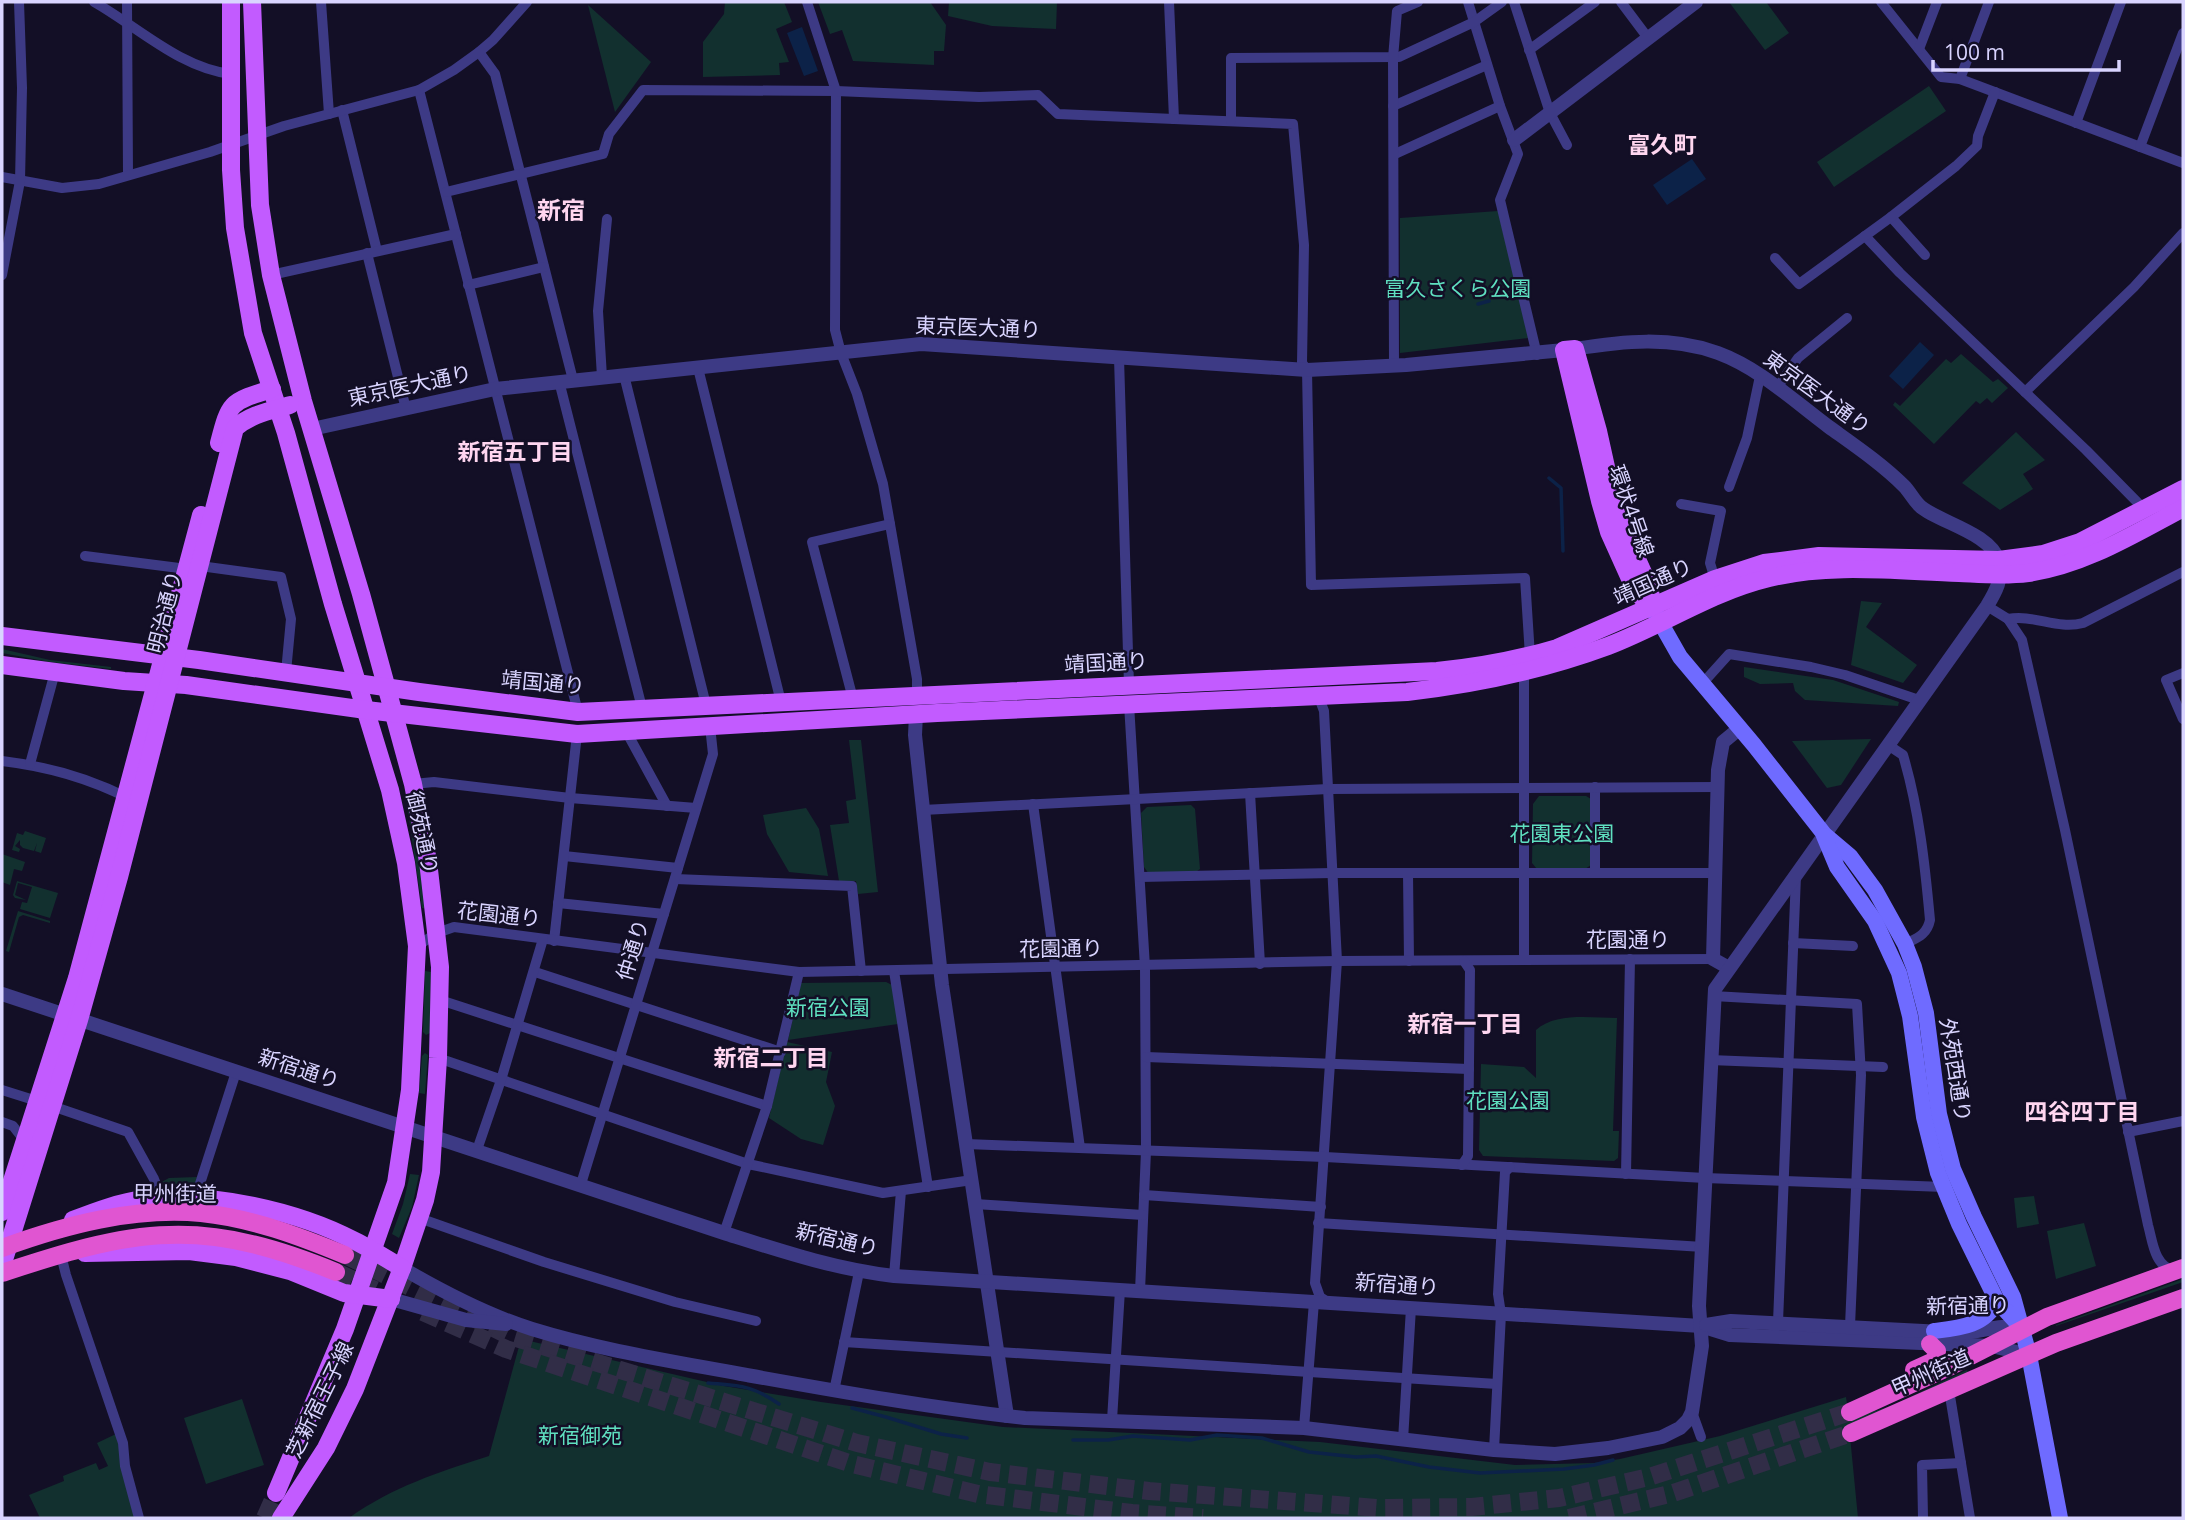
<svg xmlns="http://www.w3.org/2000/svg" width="2185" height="1520" viewBox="0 0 2185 1520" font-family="'Open Sans','Noto Sans JP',sans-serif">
  <rect width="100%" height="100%" fill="#130f26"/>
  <g fill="#12302f">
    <polygon points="725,2 784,2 792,22 776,29 789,62 779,63 780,75 703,77 703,42 724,14"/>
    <polygon points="818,2 930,2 946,25 944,51 934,51 934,65 853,61 842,30 830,34"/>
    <polygon points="949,2 1057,2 1056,29 992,26 948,16"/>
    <polygon points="1729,2 1766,2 1789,33 1765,50"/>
    <polygon points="588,5 651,62 615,112"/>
    <polygon points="1929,86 1946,111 1834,187 1817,162"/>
    <polygon points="1498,211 1529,338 1400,353 1400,218"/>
    <polygon points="1961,354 1993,382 1998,379 2008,388 1992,403 1987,398 1980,404 1976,401 1934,444 1893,405 1895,402 1900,406 1946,359 1951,363"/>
    <polygon points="2016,432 2045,460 2023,474 2033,489 2000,510 1962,483"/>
    <polygon points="1861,601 1882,603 1866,627 1917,665 1903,683 1851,665"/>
    <polygon points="2,649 50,660 111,667 111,669 50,662 2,653"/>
    <polygon points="1744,667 1833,680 1899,702 1898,706 1805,700 1795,691 1793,683 1760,684 1744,677"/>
    <polygon points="1871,739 1841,785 1827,788 1792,741"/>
    <polygon points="849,740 861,740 878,892 858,894 856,881 839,881 830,825 849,823 846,801 856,799"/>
    <polygon points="1539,796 1586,796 1591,799 1591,865 1585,869 1537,869 1532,863 1533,804"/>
    <polygon points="406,798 418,848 428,909 422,908"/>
    <polygon points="1191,805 1195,809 1200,869 1194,873 1149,874 1144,867 1141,813 1147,807"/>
    <polygon points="806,808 819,829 828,876 789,872 767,834 763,815"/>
    <polygon points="25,831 46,838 41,853 35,851 37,843 34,851 23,848 20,845 20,840 15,846 20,849 19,852 12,850 17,833 23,835"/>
    <polygon points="2,854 25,862 22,871 14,869 10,885 2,882"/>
    <polygon points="17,881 58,893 50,918 20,909 22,902 27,903 32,887 18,883 15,895 26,900 15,898 13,895"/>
    <polygon points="18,911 50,921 50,923 23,915 19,917 9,952 6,951"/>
    <polygon points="425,971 431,972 430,1033 426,1035 423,1032"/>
    <polygon points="886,982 892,985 898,1024 788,1040 801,983"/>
    <path d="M1617,1018L1613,1131H1619L1618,1158L1614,1161L1483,1156L1479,1150L1481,1064L1524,1067L1536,1078V1030C1556,1012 1591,1018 1617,1018Z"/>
    <polygon points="787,1042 832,1052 826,1082 835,1106 823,1145 801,1139 769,1118"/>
    <polygon points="425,1053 428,1055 425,1094 419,1093 422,1056"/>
    <polygon points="410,1174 419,1175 412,1207 399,1238 392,1234 403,1204"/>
    <polygon points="197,1177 195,1189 164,1190 160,1183 169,1178"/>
    <polygon points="2034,1196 2039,1224 2017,1228 2014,1198"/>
    <polygon points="2084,1223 2096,1266 2056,1279 2047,1231"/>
    <polygon points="2183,1279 2183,1282 2056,1326 2056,1325"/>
    <path d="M521,1339L724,1386L821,1402L1003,1427L1320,1442L1515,1465L1594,1463L1620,1459L1720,1436L1846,1397L1849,1419L1891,1406L1967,1370L1969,1374L1849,1426L1858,1518H349C392,1487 439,1472 489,1456Z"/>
    <polygon points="242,1399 264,1465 206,1484 184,1418"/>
    <polygon points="116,1434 135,1518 40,1518 29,1495 64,1481 63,1476 96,1463 99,1470 108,1466 97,1443"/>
  </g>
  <g fill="#0c2248">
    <polygon points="802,27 818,71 804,76 787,33"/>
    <polygon points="1692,159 1706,179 1667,205 1653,185"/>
    <polygon points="1920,342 1934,355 1903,389 1889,376"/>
  </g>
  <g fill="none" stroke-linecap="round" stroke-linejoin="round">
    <g stroke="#0c2248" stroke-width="3.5">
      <polyline points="1478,304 1489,301"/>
      <polyline points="1549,478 1561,488 1563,551"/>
      <path d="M708,1383C740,1386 752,1385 779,1404"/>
      <polyline points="852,1408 886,1417 941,1434 967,1438"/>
      <polyline points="1073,1440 1108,1440 1133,1436 1190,1440 1217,1435 1262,1438 1309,1452 1356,1457 1376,1456 1429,1467 1480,1473 1564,1469 1594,1465 1613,1460"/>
    </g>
    <polyline stroke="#312d47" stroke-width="18" stroke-dasharray="18 9" stroke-linecap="butt" points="265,1518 276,1493"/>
    <g stroke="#312d47" stroke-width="18" stroke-dasharray="18 9" stroke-linecap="butt">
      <polyline points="345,1255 510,1336 857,1443 990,1472 1149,1491 1378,1508 1472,1507 1559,1498 1649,1477 1850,1412"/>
      <polyline points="336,1272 375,1290"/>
      <polyline points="423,1312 506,1349 852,1464 978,1494 1132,1513 1203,1518"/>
      <polyline points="1569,1518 1670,1494 1851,1433"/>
    </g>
    <g stroke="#3d3a85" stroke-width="10">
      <path d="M94,2C138,27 180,68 231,74"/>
      <polyline points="127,2 128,175"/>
      <polyline points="321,2 329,114"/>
      <polyline points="807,2 836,91 835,330 841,353 857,394 883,484 917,679 917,695"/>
      <polyline points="1169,2 1174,119 1293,124 1304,245 1302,363 1307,370 1311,585 1525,578 1530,656"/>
      <polyline points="1468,2 1500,106 1518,154 1500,200 1537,355"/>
      <polyline points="1514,2 1550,113 1567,145"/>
      <polyline points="1621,2 1648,38"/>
      <polyline points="1881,2 1941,77 1960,79 2183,163"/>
      <polyline points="1919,49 1937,2"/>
      <polyline points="1529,50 1595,2"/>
      <polyline points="479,52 495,74 573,380"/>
      <polyline points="1960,79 1989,2"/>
      <polyline points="419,90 578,712"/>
      <polyline points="1393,106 1487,65"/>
      <polyline points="342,110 377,251"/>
      <polyline points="1231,121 1231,58 1399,57 1474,22 1502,2"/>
      <polyline points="2076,123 2121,2"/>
      <polyline points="2140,147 2183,33"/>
      <polyline points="1395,154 1500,106"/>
      <polyline points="2,177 62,188 99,184 210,152 284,126 419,90 454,70 479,52 493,40 527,2"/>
      <polyline points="446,192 603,154 609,134 643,90 836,91 979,97 1038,95 1058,114 1174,119"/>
      <polyline points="1891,217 1925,255"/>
      <polyline points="1865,236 1900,273 2086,450 2145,510"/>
      <polyline points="367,253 406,409"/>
      <polyline points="1775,258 1799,284 1891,217 1956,166 1977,146 1978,136 1995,92"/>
      <polyline points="2,275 20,181 22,88 19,2"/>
      <polyline points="271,275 456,234"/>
      <polyline points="468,285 544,267"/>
      <polyline points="1119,358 1129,685"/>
      <polyline points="1394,365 1393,58 1397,11 1418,2"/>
      <polyline points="698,368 781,702"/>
      <polyline points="624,375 706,705"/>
      <polyline points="602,377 598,311 607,219"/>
      <polyline points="559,381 642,708"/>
      <polyline points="1777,388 1798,358 1847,318"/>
      <polyline points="2025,392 2134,287 2183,233"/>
      <polyline points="1729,487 1747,438 1760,376"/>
      <polyline points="1681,504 1721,511 1710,563 1715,579"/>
      <polyline points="85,556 187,569"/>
      <polyline points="200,566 281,577 291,619 286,672"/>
      <path d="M1987,606L2008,619L2022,640L2065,830L2148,1225C2153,1243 2154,1265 2174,1271"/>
      <path d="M2008,619C2034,614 2057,630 2083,623L2183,572"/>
      <polyline points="1524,667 1524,959"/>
      <polyline points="2183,673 2166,680 2183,719"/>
      <polyline points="1702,684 1729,654 1811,667 1845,675 1919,700"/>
      <polyline points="1318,695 1324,711 1337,961 1315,1283 1320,1297 1329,1303"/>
      <polyline points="853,699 812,542 890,524"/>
      <polyline points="1129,704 1145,967 1146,1151 1140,1291"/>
      <polyline points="626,731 667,806"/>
      <path d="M1888,745L1903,755C1919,809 1925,865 1930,920C1927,935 1917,938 1905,944"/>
      <path d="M2,761C45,766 91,779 130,799"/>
      <polyline points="30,764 55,672"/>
      <polyline points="413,784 434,782 570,798 696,808"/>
      <polyline points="1595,787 1595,872"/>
      <polyline points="1250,793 1260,964"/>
      <polyline points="1033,804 1080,1148"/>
      <polyline points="923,810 1328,789 1717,787"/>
      <polyline points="564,856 678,868"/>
      <polyline points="1408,873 1409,961"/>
      <polyline points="1140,877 1332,873 1715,873"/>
      <polyline points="675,879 852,886 861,971"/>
      <polyline points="558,903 664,914"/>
      <polyline points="554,941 577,734"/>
      <polyline points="1793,943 1853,946"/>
      <polyline points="417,946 437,933 454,927 799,972 1337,961 1713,959"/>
      <polyline points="894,971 928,1187"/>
      <polyline points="535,972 781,1052"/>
      <polyline points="1713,996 1857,1004 1861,1075 1850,1326"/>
      <polyline points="440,1000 767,1106"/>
      <polyline points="1146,1057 1469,1069"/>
      <polyline points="438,1058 748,1164 883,1193 972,1180"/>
      <polyline points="1710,1060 1883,1067"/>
      <polyline points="2,1090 37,1101"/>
      <polyline points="52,1106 128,1132 154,1179 161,1197"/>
      <polyline points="2,1122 13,1126 24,1140"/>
      <polyline points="2128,1132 2183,1121"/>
      <polyline points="966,1144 1325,1157 1705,1178 1944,1187"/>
      <polyline points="477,1150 501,1080 543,939"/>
      <polyline points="1462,1165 1468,1156 1470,970 1464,961"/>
      <polyline points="1626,1174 1630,959"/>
      <polyline points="581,1184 713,754 710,726"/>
      <polyline points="1144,1195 1321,1207"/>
      <polyline points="195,1199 236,1072"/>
      <polyline points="975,1204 1143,1215"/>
      <polyline points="419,1218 544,1262 675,1302 756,1321"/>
      <polyline points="1318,1223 1703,1247"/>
      <polyline points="724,1233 767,1106 799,972"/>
      <polyline points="61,1255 66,1275 123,1443 125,1466 139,1518"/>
      <polyline points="894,1276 901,1191"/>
      <polyline points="1778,1322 1796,876"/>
      <polyline points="844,1342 1497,1384"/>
      <polyline points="1949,1390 1970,1518"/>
      <polyline points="834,1391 859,1272"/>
      <polyline points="1692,1412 1701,1437"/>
      <polyline points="1112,1420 1120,1290"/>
      <polyline points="1304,1428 1314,1302"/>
      <polyline points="1403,1440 1411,1308"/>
      <polyline points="1494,1450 1501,1314 1498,1294 1505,1172 1510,1167"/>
      <polyline points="1923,1518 1922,1465 1961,1463"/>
    </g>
    <g stroke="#3d3a85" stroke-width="14">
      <polyline points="1514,140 1696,2"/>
      <polyline points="312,429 495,389 921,344 1307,370 1406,365 1564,350"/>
      <polyline points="916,714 915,735 942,985 1007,1416"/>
      <polyline points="1729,968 1713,959 1718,770 1723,742 1740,728"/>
      <path d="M2,994L724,1233C781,1251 835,1269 894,1276L1701,1326L1730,1335L1992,1346L2029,1355"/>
      <path d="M402,1268C443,1292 487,1315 532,1329C600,1350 671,1361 741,1374C836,1391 930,1408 1025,1418L1304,1428L1494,1450L1555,1454L1608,1448L1662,1437L1680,1428L1688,1420L1692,1412L1702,1346L1699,1306L1715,989L1987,606C1995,593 2004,577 1999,561C1990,533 1941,523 1921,507C1914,501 1910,492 1904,486C1882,464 1854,445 1829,427C1794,401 1759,368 1718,353C1671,336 1623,341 1575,349"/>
      <polyline points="391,1299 466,1320 506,1324"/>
      <path d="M1706,1325L1731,1321L1962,1333C1983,1332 2001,1323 2022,1329"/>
    </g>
    <g stroke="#6f6bff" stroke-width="16">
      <polyline points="1655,613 1680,657 1754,745 1824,834 1850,856 1875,890 1905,944 1914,967 1926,1013 1939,1114 1953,1169 1974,1217 2013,1297 2029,1355 2060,1518"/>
      <polyline points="1824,836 1837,867 1875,921 1899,973 1910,1016 1924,1117 1938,1173 1959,1224 1997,1301 2019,1325"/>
      <path d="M1934,1331C1959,1328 1985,1326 1997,1301"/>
    </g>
    <g stroke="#c25bff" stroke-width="18">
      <polyline points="231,2 231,170 235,228 253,333 286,433 333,604 390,790 406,863 417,946 410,1090 396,1183 345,1329 276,1493"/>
      <polyline points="252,2 260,205 271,275 303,401 361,594 413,784 428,861 440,967 438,1058 431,1172 425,1200 402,1268 355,1389 326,1448 281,1518"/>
      <polygon points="1575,349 1598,431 1608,476 1627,537 1649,586 1653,608 1636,592 1609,532 1600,501 1564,350"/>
      <path d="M219,443C230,401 230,402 272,389"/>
      <path d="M2,636L199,660L419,692L578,712L1437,671C1478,667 1517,660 1557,648L1715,579L1764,563L1819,556L1999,560L2043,554L2080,542L2183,489"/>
      <path d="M2,665L124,681L186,685L366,710L577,734L937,713L1407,692C1477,684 1543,670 1608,646C1663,625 1711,592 1769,578C1830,563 1896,571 1959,573C1982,574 2005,576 2028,573C2084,565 2134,534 2183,508"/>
      <polyline points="2,1212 77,978 201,515"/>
      <path d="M73,1220C96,1211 120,1202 145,1199C210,1191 298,1211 355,1241C371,1249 387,1259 402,1268"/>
      <polyline points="85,1253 189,1251 236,1257 290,1271 344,1293 391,1299"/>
      <path d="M2,1266L79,1020L119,877L235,428C251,414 270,411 290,405"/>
    </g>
    <g stroke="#e055d1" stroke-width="18">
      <path d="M2,1248C65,1225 133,1207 201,1213C251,1218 299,1236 345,1255"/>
      <path d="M2,1273C54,1256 114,1236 169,1235C228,1233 282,1250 336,1272"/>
      <polyline points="1914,1370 1936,1360 1937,1351 1930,1344"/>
      <polyline points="1850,1412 1951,1366 2047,1317 2183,1268"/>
      <polyline points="1851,1433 2056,1343 2183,1298"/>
    </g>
  </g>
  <g text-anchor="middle" stroke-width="5" stroke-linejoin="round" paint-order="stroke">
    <g font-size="21" fill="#5fe0c0" stroke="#130f26">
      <text x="1458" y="296">富久さくら公園</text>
      <text x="1562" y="841">花園東公園</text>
      <text x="828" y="1015">新宿公園</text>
      <text x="1508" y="1108">花園公園</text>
      <text x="580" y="1443">新宿御苑</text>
    </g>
    <g font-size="21" fill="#d9d4ff" stroke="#130f26">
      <text transform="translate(978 328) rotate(2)" y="7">東京医大通り</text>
      <text transform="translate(410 386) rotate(-12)" y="7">東京医大通り</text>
      <text transform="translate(1817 393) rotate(36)" y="7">東京医大通り</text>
      <text transform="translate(1631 511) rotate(71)" y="7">環状4号線</text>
      <text transform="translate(1653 582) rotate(-24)" y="7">靖国通り</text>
      <text transform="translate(165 612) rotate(-76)" y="7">明治通り</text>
      <text transform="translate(1106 663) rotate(-3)" y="7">靖国通り</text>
      <text transform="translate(543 683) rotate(5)" y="7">靖国通り</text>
      <text transform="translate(422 833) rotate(78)" y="7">御苑通り</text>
      <text transform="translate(499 915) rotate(6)" y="7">花園通り</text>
      <text x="1628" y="947">花園通り</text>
      <text transform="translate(1061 949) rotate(-1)" y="7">花園通り</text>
      <text transform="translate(633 950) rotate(-73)" y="7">仲通り</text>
      <text transform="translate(299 1069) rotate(18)" y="7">新宿通り</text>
      <text transform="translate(1955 1070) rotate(81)" y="7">外苑西通り</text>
      <text transform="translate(175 1194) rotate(1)" y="7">甲州街道</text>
      <text transform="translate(837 1240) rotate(13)" y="7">新宿通り</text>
      <text transform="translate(1397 1285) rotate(4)" y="7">新宿通り</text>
      <text transform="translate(1968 1306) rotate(-1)" y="7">新宿通り</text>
      <text transform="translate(1931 1373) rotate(-24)" y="7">甲州街道</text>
      <text transform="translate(320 1400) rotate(-64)" y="7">芝新宿王子線</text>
    </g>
    <g font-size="23" font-weight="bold" fill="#ffd6f0" stroke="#130f26">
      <text x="1662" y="153">富久町</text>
      <text x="515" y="460">新宿五丁目</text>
      <text x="1465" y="1032">新宿一丁目</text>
      <text x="771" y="1066">新宿二丁目</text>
      <text x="2082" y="1120">四谷四丁目</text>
    </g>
    <g font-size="24" font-weight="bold" fill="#ffd6f0" stroke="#130f26">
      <text x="561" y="219">新宿</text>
    </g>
  </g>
  <rect width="2185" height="1520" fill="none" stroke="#d9d4ff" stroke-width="7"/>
  <path d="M1933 60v10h186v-10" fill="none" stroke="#d9d4ff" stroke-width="3.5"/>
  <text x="1944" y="60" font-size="21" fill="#d9d4ff" stroke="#130f26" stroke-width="5" paint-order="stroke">100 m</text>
</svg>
